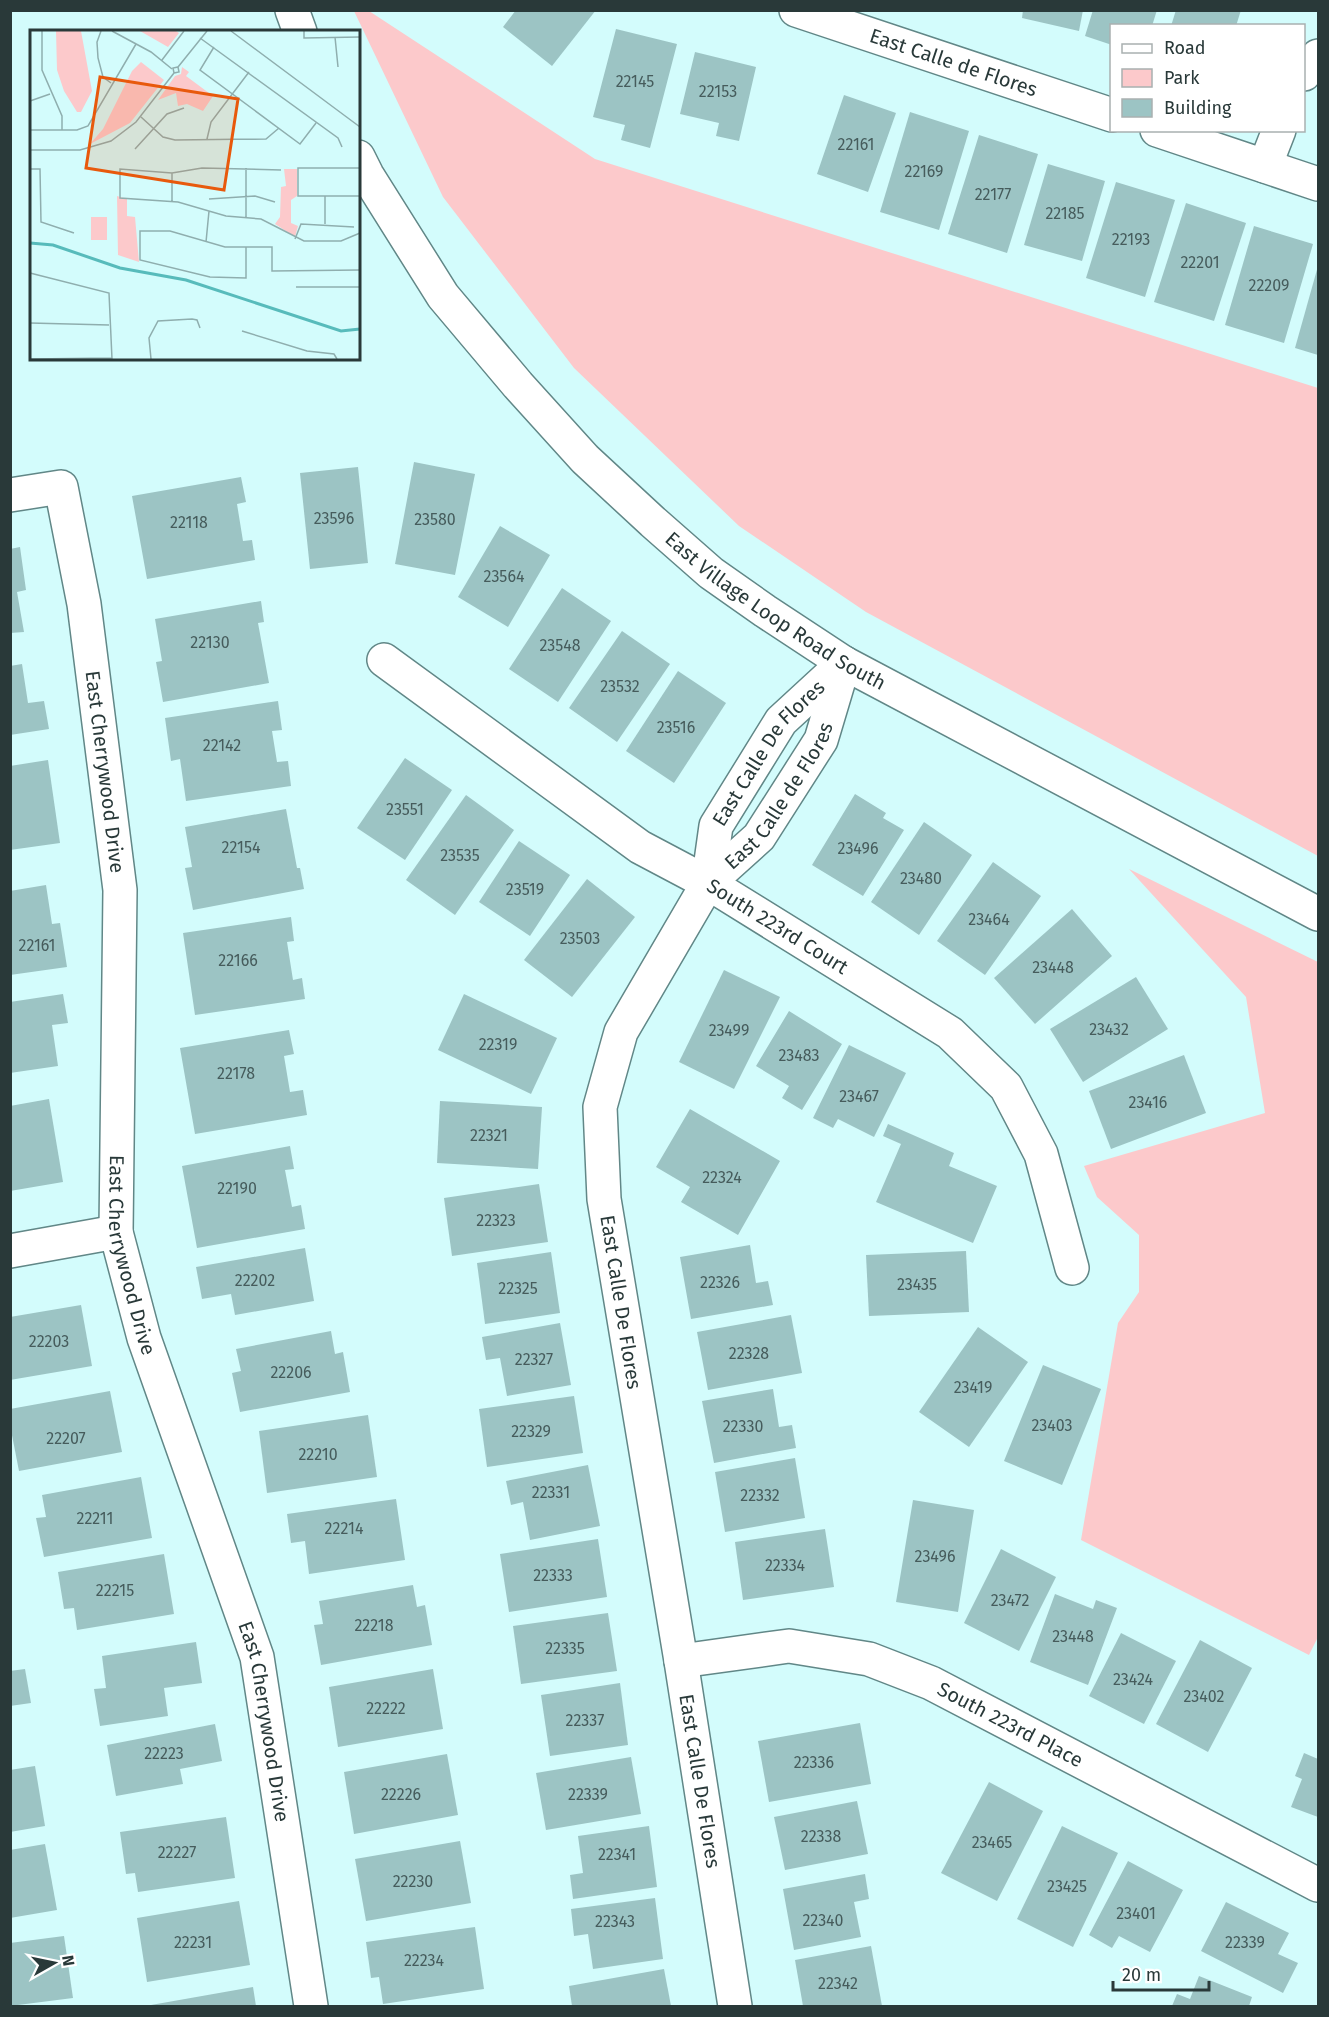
<svg xmlns="http://www.w3.org/2000/svg" width="1329" height="2017" viewBox="0 0 1329 2017" font-family="'Fira Sans',sans-serif">
  <rect width="100%" height="100%" fill="#d3fcfc"/>
  <g fill="#fcc9cb">
    <polygon points="354,11 369,11 595,159 1318,388 1318,856 866,612 739,526 574,368 443,197"/>
    <polygon points="1129,869 1318,962 1318,1637 1309,1655 1081,1540 1118,1323 1139,1292 1139,1235 1097,1197 1084,1166 1265,1113 1246,997"/>
  </g>
  <g fill="#9cc4c4">
    <polygon points="516,10 596,10 552,66 503,27"/>
    <polygon points="1023,10 1083,10 1079,31 1022,18"/>
    <polygon points="1093,10 1157,10 1152,26 1112,26 1112,45 1085,36"/>
    <polygon points="1176,10 1241,10 1236,26 1171,26"/>
    <polygon points="616,29 677,44 650,148 621,140 625,125 593,117"/>
    <polygon points="695,52 756,67 739,141 716,136 719,123 680,114"/>
    <polygon points="844,95 896,113 868,192 817,174"/>
    <polygon points="910,112 969,131 939,230 880,212"/>
    <polygon points="979,135 1038,154 1007,253 948,234"/>
    <polygon points="1048,164 1105,181 1082,261 1024,245"/>
    <polygon points="1116,182 1175,200 1145,297 1086,278"/>
    <polygon points="1186,203 1246,223 1214,321 1154,302"/>
    <polygon points="1254,226 1313,244 1284,343 1225,325"/>
    <polygon points="1318,266 1318,355 1295,348"/>
    <polygon points="414,462 475,474 455,575 395,564"/>
    <polygon points="358,467 368,563 310,569 300,473"/>
    <polygon points="241,477 246,502 237,504 243,541 252,540 255,560 147,579 132,496"/>
    <polygon points="500,526 550,555 508,627 458,597"/>
    <polygon points="20,547 26,590 17,592 24,632 10,633 10,549"/>
    <polygon points="562,588 611,621 558,702 509,669"/>
    <polygon points="261,601 264,622 258,623 269,683 163,702 156,662 162,661 155,619"/>
    <polygon points="622,631 670,664 617,742 569,708"/>
    <polygon points="22,664 28,703 44,701 49,729 10,735 10,666"/>
    <polygon points="678,671 726,703 674,783 626,751"/>
    <polygon points="278,701 282,730 272,731 277,762 288,761 291,786 186,801 180,759 171,761 165,718"/>
    <polygon points="405,758 452,790 405,860 357,828"/>
    <polygon points="48,760 60,843 10,850 10,766"/>
    <polygon points="855,794 886,813 883,818 904,830 863,896 812,865"/>
    <polygon points="466,795 514,830 455,915 406,880"/>
    <polygon points="286,809 297,868 300,868 304,889 193,910 185,868 192,867 185,827"/>
    <polygon points="924,822 972,855 919,935 871,902"/>
    <polygon points="519,841 570,875 530,936 479,902"/>
    <polygon points="993,862 1041,896 985,975 937,941"/>
    <polygon points="587,879 635,917 572,997 524,960"/>
    <polygon points="46,885 52,924 60,923 67,967 10,975 10,891"/>
    <polygon points="1072,909 1112,956 1035,1024 994,978"/>
    <polygon points="291,917 294,941 287,942 293,980 302,978 305,999 195,1015 183,933"/>
    <polygon points="724,970 780,997 734,1089 679,1062"/>
    <polygon points="1136,977 1168,1029 1083,1082 1050,1029"/>
    <polygon points="63,994 68,1023 52,1025 58,1066 10,1073 10,1002"/>
    <polygon points="464,994 557,1038 531,1094 438,1050"/>
    <polygon points="789,1011 842,1044 802,1110 782,1098 789,1086 756,1066"/>
    <polygon points="289,1030 294,1054 284,1056 290,1092 303,1090 307,1115 195,1134 180,1048"/>
    <polygon points="849,1045 906,1073 874,1137 838,1119 833,1128 813,1118"/>
    <polygon points="1184,1055 1206,1113 1111,1149 1089,1091"/>
    <polygon points="49,1099 63,1182 10,1191 10,1106"/>
    <polygon points="440,1101 542,1107 538,1169 437,1163"/>
    <polygon points="690,1109 780,1161 738,1235 681,1202 690,1187 656,1167"/>
    <polygon points="888,1124 954,1153 949,1166 997,1186 973,1243 876,1202 901,1144 883,1136"/>
    <polygon points="290,1146 294,1169 285,1170 292,1207 301,1205 305,1229 197,1248 182,1166"/>
    <polygon points="539,1184 548,1242 452,1256 444,1198"/>
    <polygon points="750,1245 756,1283 768,1281 773,1305 691,1319 680,1257"/>
    <polygon points="305,1248 314,1301 235,1315 231,1294 202,1299 196,1267"/>
    <polygon points="966,1251 969,1312 869,1316 866,1255"/>
    <polygon points="551,1252 560,1313 485,1324 477,1263"/>
    <polygon points="81,1305 92,1366 10,1380 10,1317"/>
    <polygon points="791,1315 802,1373 708,1390 697,1332"/>
    <polygon points="560,1323 571,1385 507,1396 500,1358 486,1360 482,1337"/>
    <polygon points="978,1327 1028,1362 969,1447 919,1412"/>
    <polygon points="331,1331 335,1354 343,1352 350,1392 240,1412 232,1373 241,1371 236,1349"/>
    <polygon points="1043,1365 1101,1389 1062,1485 1004,1461"/>
    <polygon points="773,1389 779,1427 792,1425 796,1448 714,1463 702,1401"/>
    <polygon points="110,1391 122,1452 19,1471 10,1425 10,1409"/>
    <polygon points="574,1396 583,1453 487,1467 479,1409"/>
    <polygon points="368,1415 377,1477 267,1493 259,1431"/>
    <polygon points="795,1458 805,1518 725,1532 715,1472"/>
    <polygon points="588,1465 600,1526 530,1540 523,1502 511,1505 506,1481"/>
    <polygon points="141,1477 152,1538 44,1557 36,1518 46,1517 42,1495"/>
    <polygon points="396,1499 405,1560 309,1574 305,1541 291,1543 287,1514"/>
    <polygon points="913,1500 974,1510 958,1612 896,1602"/>
    <polygon points="825,1529 834,1587 743,1600 735,1542"/>
    <polygon points="598,1539 607,1597 509,1612 500,1554"/>
    <polygon points="1001,1549 1056,1577 1019,1651 964,1623"/>
    <polygon points="164,1554 174,1614 77,1630 74,1608 64,1609 58,1572"/>
    <polygon points="413,1585 417,1607 425,1605 432,1645 321,1665 314,1625 323,1624 319,1601"/>
    <polygon points="1055,1594 1093,1609 1096,1600 1117,1608 1088,1685 1030,1662"/>
    <polygon points="608,1613 617,1671 521,1684 513,1626"/>
    <polygon points="1121,1633 1176,1661 1144,1724 1089,1696"/>
    <polygon points="1200,1640 1252,1668 1208,1752 1156,1724"/>
    <polygon points="196,1642 202,1683 164,1688 168,1716 100,1726 94,1689 106,1688 102,1656"/>
    <polygon points="25,1669 31,1703 10,1706 10,1671"/>
    <polygon points="433,1669 443,1729 338,1747 329,1687"/>
    <polygon points="620,1683 628,1745 550,1756 541,1695"/>
    <polygon points="860,1723 871,1784 769,1802 758,1741"/>
    <polygon points="215,1724 222,1761 180,1769 183,1784 116,1796 107,1745"/>
    <polygon points="1304,1753 1318,1759 1318,1817 1291,1807 1302,1779 1295,1776"/>
    <polygon points="447,1754 458,1815 354,1834 344,1772"/>
    <polygon points="631,1757 641,1814 546,1830 536,1773"/>
    <polygon points="35,1766 45,1826 10,1832 10,1770"/>
    <polygon points="989,1782 1043,1811 997,1901 941,1873"/>
    <polygon points="857,1801 868,1854 785,1870 774,1817"/>
    <polygon points="226,1817 235,1878 138,1892 135,1873 126,1874 120,1832"/>
    <polygon points="649,1826 657,1887 573,1899 570,1875 583,1873 578,1836"/>
    <polygon points="1062,1826 1118,1853 1073,1947 1017,1919"/>
    <polygon points="460,1841 471,1903 366,1921 355,1859"/>
    <polygon points="45,1844 57,1910 10,1918 10,1850"/>
    <polygon points="1128,1861 1183,1890 1150,1952 1119,1936 1112,1948 1089,1935"/>
    <polygon points="865,1874 869,1899 854,1902 861,1937 794,1950 783,1889"/>
    <polygon points="655,1898 663,1959 593,1969 588,1934 574,1936 571,1909"/>
    <polygon points="239,1901 250,1965 147,1982 137,1918"/>
    <polygon points="1226,1902 1289,1933 1278,1954 1298,1963 1283,1993 1201,1951"/>
    <polygon points="475,1927 484,1989 383,2004 379,1977 371,1978 366,1942"/>
    <polygon points="64,1936 73,1998 10,2006 10,1943"/>
    <polygon points="871,1946 882,2006 803,2006 795,1960"/>
    <polygon points="664,1969 671,2006 572,2006 569,1986"/>
    <polygon points="1199,1976 1252,1997 1249,2006 1172,2006 1177,1994 1190,1999"/>
    <polygon points="253,1987 256,2006 151,2006 151,2005"/>
  </g>
  <g fill="none" stroke-linecap="round" stroke-linejoin="round">
    <g stroke="#618787" stroke-width="36">
      <g id="minor">
        <polyline points="292,10 300,32"/>
        <path id="s1" d="M796,10L1112,115"/>
        <polyline points="1304,74 1318,56"/>
        <polyline points="1157,130 1318,184"/>
        <path id="s2" d="M358,157L367,175L443,296L518,385L585,459L653,522L711,573L765,611L844,663L1318,914"/>
        <polyline points="1265,166 1279,130"/>
        <path id="s3" d="M10,495L61,487L84,604L120,890L116,1232L144,1338L257,1657L311,2006"/>
        <path id="s4" d="M384,660L640,847L708,883L950,1033L1006,1087L1041,1154L1072,1268"/>
        <path id="s5" d="M708,883L759,837L821,740L844,663"/>
        <polyline points="10,1251 116,1232"/>
        <path id="s6" d="M681,1661L789,1646L869,1659L931,1683L1318,1885"/>
        <path id="s7" d="M735,2006L681,1661L604,1199L600,1107L621,1032L708,883L716,826L781,721L844,663"/>
      </g>
    </g>
    <use href="#minor" stroke="#fff" stroke-width="33"/>
  </g>
  <g text-anchor="middle" stroke-width="4.5" stroke-linejoin="round" paint-order="stroke">
    <g font-size="16" fill="#465c5c">
      <text x="635" y="87">22145</text>
      <text x="718" y="97">22153</text>
      <text x="856" y="150">22161</text>
      <text x="924" y="177">22169</text>
      <text x="993" y="200">22177</text>
      <text x="1065" y="219">22185</text>
      <text x="1131" y="245">22193</text>
      <text x="1200" y="268">22201</text>
      <text x="1269" y="291">22209</text>
      <text x="334" y="524">23596</text>
      <text x="435" y="525">23580</text>
      <text x="189" y="528">22118</text>
      <text x="504" y="582">23564</text>
      <text x="210" y="648">22130</text>
      <text x="560" y="651">23548</text>
      <text x="620" y="692">23532</text>
      <text x="676" y="733">23516</text>
      <text x="222" y="751">22142</text>
      <text x="405" y="815">23551</text>
      <text x="241" y="853">22154</text>
      <text x="858" y="854">23496</text>
      <text x="460" y="861">23535</text>
      <text x="921" y="884">23480</text>
      <text x="525" y="895">23519</text>
      <text x="989" y="925">23464</text>
      <text x="580" y="944">23503</text>
      <text x="37" y="951">22161</text>
      <text x="238" y="966">22166</text>
      <text x="1053" y="973">23448</text>
      <text x="1109" y="1035">23432</text>
      <text x="729" y="1036">23499</text>
      <text x="498" y="1050">22319</text>
      <text x="799" y="1061">23483</text>
      <text x="236" y="1079">22178</text>
      <text x="859" y="1102">23467</text>
      <text x="1148" y="1108">23416</text>
      <text x="489" y="1141">22321</text>
      <text x="722" y="1183">22324</text>
      <text x="237" y="1194">22190</text>
      <text x="496" y="1226">22323</text>
      <text x="255" y="1286">22202</text>
      <text x="720" y="1288">22326</text>
      <text x="917" y="1290">23435</text>
      <text x="518" y="1294">22325</text>
      <text x="49" y="1347">22203</text>
      <text x="749" y="1359">22328</text>
      <text x="534" y="1365">22327</text>
      <text x="291" y="1378">22206</text>
      <text x="973" y="1393">23419</text>
      <text x="1052" y="1431">23403</text>
      <text x="743" y="1432">22330</text>
      <text x="531" y="1437">22329</text>
      <text x="66" y="1444">22207</text>
      <text x="318" y="1460">22210</text>
      <text x="551" y="1498">22331</text>
      <text x="760" y="1501">22332</text>
      <text x="95" y="1524">22211</text>
      <text x="344" y="1534">22214</text>
      <text x="935" y="1562">23496</text>
      <text x="785" y="1571">22334</text>
      <text x="553" y="1581">22333</text>
      <text x="115" y="1596">22215</text>
      <text x="1010" y="1606">23472</text>
      <text x="374" y="1631">22218</text>
      <text x="1073" y="1642">23448</text>
      <text x="565" y="1654">22335</text>
      <text x="1133" y="1685">23424</text>
      <text x="1204" y="1702">23402</text>
      <text x="386" y="1714">22222</text>
      <text x="585" y="1726">22337</text>
      <text x="164" y="1759">22223</text>
      <text x="814" y="1768">22336</text>
      <text x="401" y="1800">22226</text>
      <text x="588" y="1800">22339</text>
      <text x="821" y="1842">22338</text>
      <text x="992" y="1848">23465</text>
      <text x="177" y="1858">22227</text>
      <text x="617" y="1860">22341</text>
      <text x="413" y="1887">22230</text>
      <text x="1067" y="1892">23425</text>
      <text x="1136" y="1919">23401</text>
      <text x="823" y="1926">22340</text>
      <text x="615" y="1927">22343</text>
      <text x="193" y="1948">22231</text>
      <text x="1245" y="1948">22339</text>
      <text x="424" y="1966">22234</text>
      <text x="838" y="1989">22342</text>
    </g>
    <g font-size="20" fill="#293939" stroke="#fff">
      <text dy="7" stroke="none"><textPath href="#s1" startOffset="166">East Calle de Flores</textPath></text>
      <text dy="7" stroke="none"><textPath href="#s2" startOffset="624">East Village Loop Road South</textPath></text>
      <text dy="7" stroke="none"><textPath href="#s7" startOffset="1308">East Calle De Flores</textPath></text>
      <text dy="7" stroke="none"><textPath href="#s3" startOffset="340">East Cherrywood Drive</textPath></text>
      <text dy="7" stroke="none"><textPath href="#s5" startOffset="114">East Calle de Flores</textPath></text>
      <text dy="7" stroke="none"><textPath href="#s4" startOffset="476">South 223rd Court</textPath></text>
      <text dy="7" stroke="none"><textPath href="#s3" startOffset="826">East Cherrywood Drive</textPath></text>
      <text transform="translate(621 1302) rotate(81)" y="7">East Calle De Flores</text>
      <text dy="7" stroke="none"><textPath href="#s3" startOffset="1314">East Cherrywood Drive</textPath></text>
      <text dy="7" stroke="none"><textPath href="#s6" startOffset="346">South 223rd Place</textPath></text>
      <text transform="translate(700 1781) rotate(81)" y="7">East Calle De Flores</text>
    </g>
  </g>
  <g transform="translate(30 30)">
    <rect width="330" height="330" fill="#d3fcfc"/>
    <path d="M26,1H51L62,61L51,82H47L34,61L27,40ZM110,1H146L149,3L138,17ZM111,32L134,50L100,93L60,114L73,99L102,41ZM152,37L159,42L156,46L183,66L173,81L157,74L148,76L146,63L128,70L145,46L151,44ZM254,139H267V166L261,170V193L268,196L265,207L245,194L250,187L251,157L256,156ZM87,166L97,169V186L105,187L109,232L88,225ZM61,187H77V210H61Z" fill="#fcc9cb"/>
    <path fill="none" stroke="#57bbbb" stroke-width="3" d="M0,213L23,215L90,238L156,250L311,301L330,299"/>
    <path fill="none" stroke="#8faeae" stroke-width="1.5" d="M12,1V40L32,86V100M71,1L67,12L68,28L73,47L81,53M82,1L121,22L142,39M201,1L330,97M274,1V8L330,7M305,7L308,37M170,8L308,108L312,117M184,17L170,40L270,114L286,93M132,30L154,1M148,37L177,1M0,71L20,64M111,87L133,107L145,110L236,109L249,98M0,100H47L58,96L106,14M177,109L181,92L219,42M105,119L137,84L154,78M0,120H50L81,111L106,92L144,43L149,42L148,37L143,38L144,43M216,138V188M330,138H268V166H330M0,139H10L11,192L44,203M251,140L172,138L142,143L90,139V168L148,172L196,186L231,189L274,211H311L330,203M142,143V171M295,166V194M179,169L225,166L245,172M265,209L271,194L324,197M176,212L179,181M216,217V248L180,247L110,230V201H140L195,217H242V241L330,240M0,243L79,263L82,329M266,257H330M0,293L79,295M212,301L277,321L304,324L307,329M0,329L82,328M121,329L119,308L128,291L162,289L167,290L170,298"/>
    <path fill="#e8590c" fill-opacity="0.15" stroke="#e8590c" stroke-width="3" d="M70,47L208,69L194,160L56,138Z"/>
    <rect width="330" height="330" fill="none" stroke="#293939" stroke-width="3"/>
  </g>
  <rect width="1329" height="2017" fill="none" stroke="#293939" stroke-width="24"/>
  <rect x="1110" y="24" width="195" height="108" fill="#ffffff" stroke="#a9b0b0" stroke-width="1.5"/>
  <rect x="1122" y="44" width="30" height="9" fill="#ffffff" stroke="#a9b0b0" stroke-width="1.5"/>
  <text x="1164" y="54" font-size="18" fill="#293939">Road</text>
  <rect x="1122" y="69" width="30" height="18" fill="#fcc9cb" stroke="#a9b0b0" stroke-width="1.5"/>
  <text x="1164" y="84" font-size="18" fill="#293939">Park</text>
  <rect x="1122" y="99" width="30" height="18" fill="#9cc4c4" stroke="#a9b0b0" stroke-width="1.5"/>
  <text x="1164" y="114" font-size="18" fill="#293939">Building</text>
  <g transform="translate(54 1963) rotate(81)" stroke="#ffffff" stroke-width="4.5" paint-order="stroke">
  <path d="M0-4.5L10 22L0 15L-10 22Z" fill="#293939"/>
  <text y="-9" font-size="16" font-weight="bold" text-anchor="middle" fill="#293939">N</text>
  </g>
  <path d="M1113 1981v9h96v-9" fill="none" stroke="#293939" stroke-width="3"/>
  <text x="1122" y="1981" font-size="18" fill="#293939" stroke="#ffffff" stroke-width="4.5" paint-order="stroke">20 m</text>
</svg>
